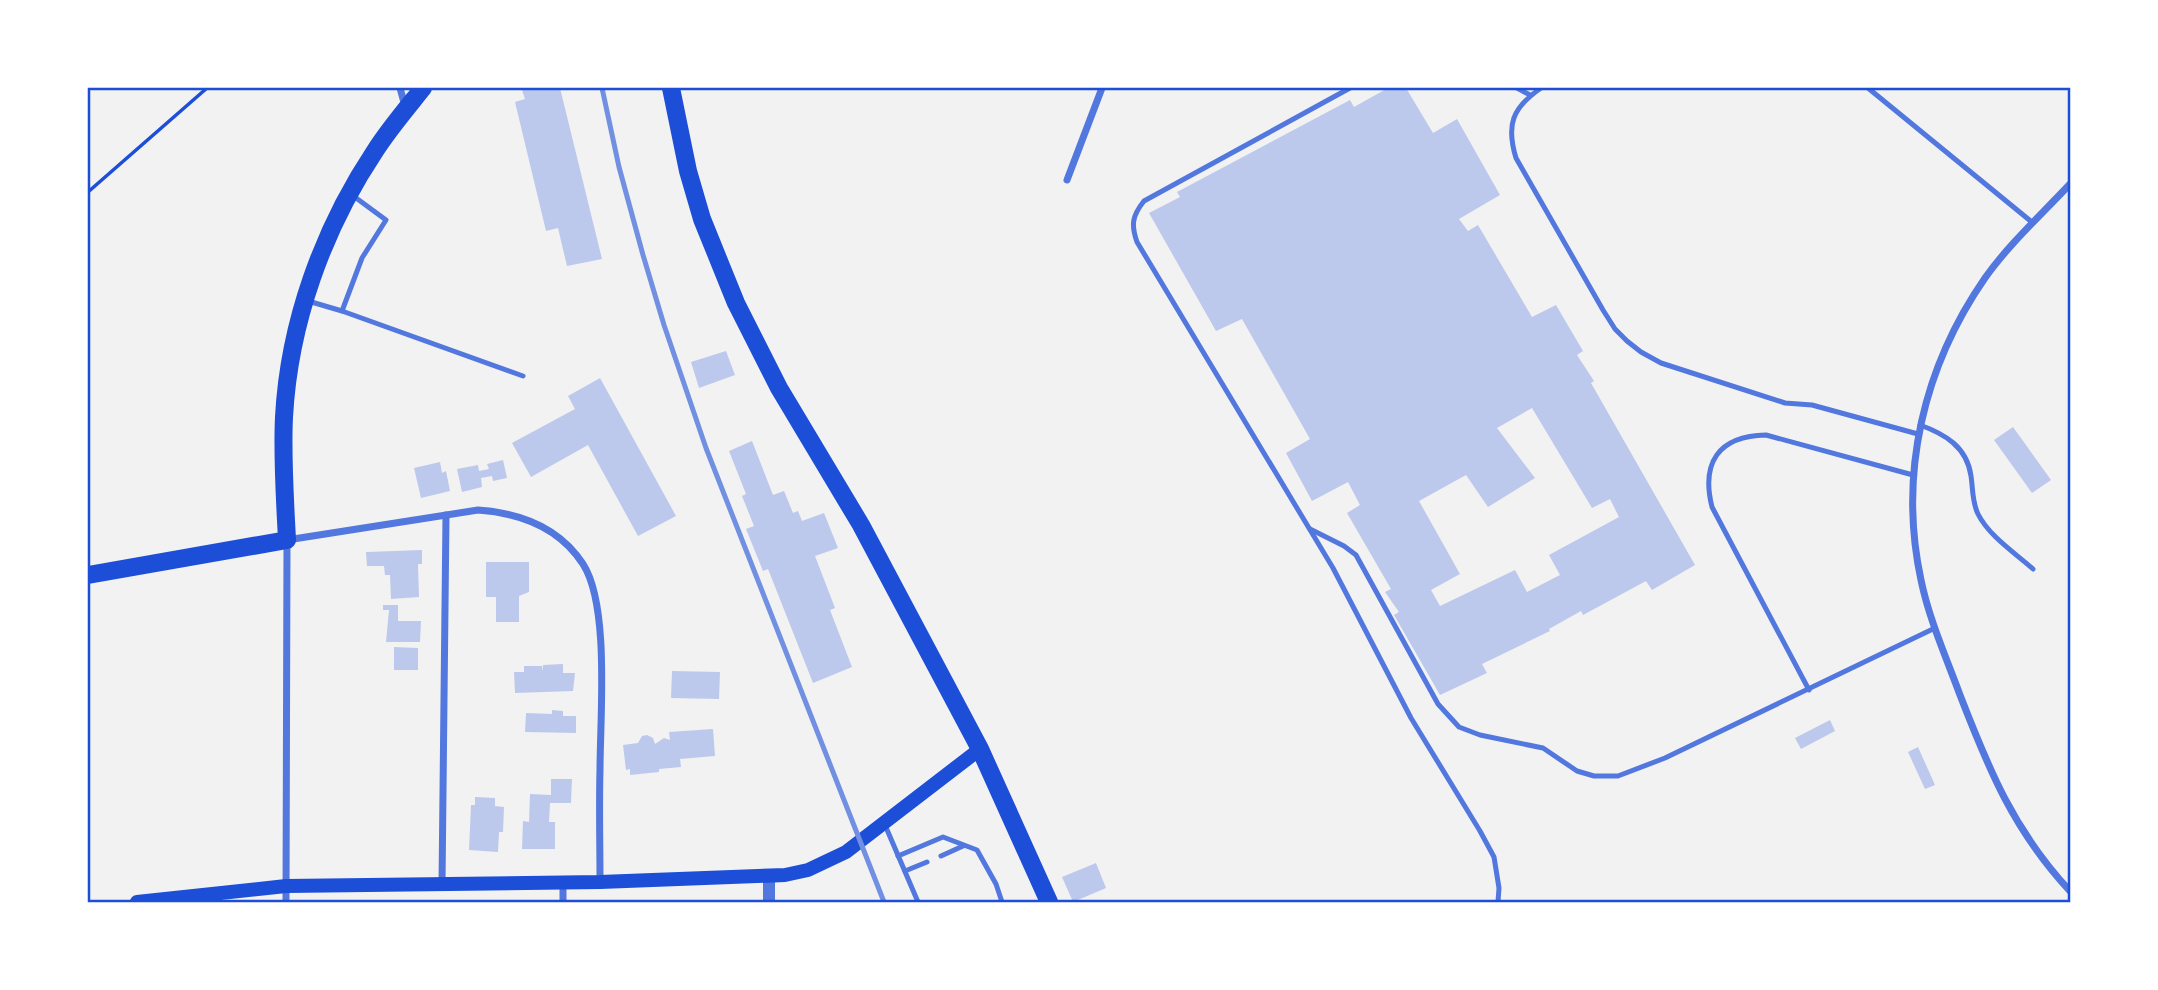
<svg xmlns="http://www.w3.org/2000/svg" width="2158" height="990" viewBox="0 0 2158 990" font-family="Signika,sans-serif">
  <rect width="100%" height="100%" fill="#f2f2f2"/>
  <g fill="#bdc9ec" fill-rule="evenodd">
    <polygon points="533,88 560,88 602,259 567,266 558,228 546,231 515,102 525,99 522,90"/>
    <path d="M1388,88H1406L1433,133L1457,119L1500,195L1459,219L1468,231L1478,225L1532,317L1556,305L1583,351L1577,355L1594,381L1591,383L1695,565L1652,590L1646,581L1583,615L1581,611L1549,629L1550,631L1482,664L1487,673L1440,695L1394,615L1399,612L1385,592L1391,589L1347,513L1360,505L1348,482L1312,501L1286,453L1310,439L1242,319L1216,331L1149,213L1180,197L1177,192L1350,100L1354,107ZM1532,408L1592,508L1610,499L1619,517L1549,555L1560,575L1527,592L1515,570L1440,606L1431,590L1460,574L1419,501L1466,475L1488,507L1535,478L1497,428Z"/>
    <polygon points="726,351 735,375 699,388 691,362"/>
    <polygon points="600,378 676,516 638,536 588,445 531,477 512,443 575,409 568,396"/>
    <polygon points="2013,427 2051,480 2032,493 1994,440"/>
    <polygon points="752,441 773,495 784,491 793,513 798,511 802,521 824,513 838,548 815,556 835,608 830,610 852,667 813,683 768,569 763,571 746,529 754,526 742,496 746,494 729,451"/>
    <polygon points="503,460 507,478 493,481 492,476 481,478 482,487 462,492 457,469 478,465 479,471 489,469 487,464"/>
    <polygon points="440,462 442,473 446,471 450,491 421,498 414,468"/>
    <polygon points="422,550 422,564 418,564 419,597 391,599 390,575 385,575 384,566 367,566 366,552"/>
    <polygon points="486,562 529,562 529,592 519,596 519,622 496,622 496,597 486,597"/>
    <polygon points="383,605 398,605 398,621 421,621 420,642 386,642 389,610 383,610"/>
    <polygon points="394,647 418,648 418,670 394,670"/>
    <polygon points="563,664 563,673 575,673 573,691 515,693 514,672 524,672 524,666 542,666 543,671 543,665"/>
    <polygon points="672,671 720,672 719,699 671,698"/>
    <polygon points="552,710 563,711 563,716 576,716 576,733 525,732 526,713 552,714"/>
    <polygon points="1830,720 1835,731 1801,749 1795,738"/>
    <polygon points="713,729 715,756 680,759 681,767 659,769 659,772 630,775 630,769 626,770 623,745 638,743 642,736 647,735 653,738 655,744 664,738 670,740 669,732"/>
    <polygon points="1918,747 1935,785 1925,789 1908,752"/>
    <polygon points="551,779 572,779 571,803 550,803 549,822 555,822 555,849 522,849 523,821 529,822 530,794 551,795"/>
    <polygon points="475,797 495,798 495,806 504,807 503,832 499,832 498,852 469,850 471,805 475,805"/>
    <polygon points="1096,863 1106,888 1073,902 1062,877"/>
  </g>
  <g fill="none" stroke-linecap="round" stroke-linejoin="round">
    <polyline stroke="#1d4ed8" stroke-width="3.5" points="88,192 207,88"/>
    <g stroke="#5277de" stroke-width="5">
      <path d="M1350,88L1144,201C1132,216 1131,225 1137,242L1333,568L1411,718L1480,831L1494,857L1499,888L1498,902"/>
      <polyline points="1517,88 1530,95"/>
      <path d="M1541,88C1512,108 1506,125 1516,158L1603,310L1615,329L1627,341L1641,352L1661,363L1785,403L1812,405L1918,434"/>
      <polyline points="1868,88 2033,223"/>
      <polyline points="308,301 342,311 523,376"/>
      <polyline points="342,311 362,258 386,220 352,195"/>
      <path d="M1920,425C1945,434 1967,447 1971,476C1973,489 1972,502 1978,514C1989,536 2015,553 2033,569"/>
      <polyline points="1310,529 1344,546 1356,555 1438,704 1459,727 1480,735 1543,748 1577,771 1594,776 1618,776 1665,758 1935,628"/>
      <path d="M1809,690L1712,507C1701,463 1718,436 1766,435L1913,475"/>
      <polyline points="885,825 918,902"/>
      <polyline points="898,856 943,837 977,850 996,884 1002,902"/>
      <polyline points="941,856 963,846"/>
      <polyline points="905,871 927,862"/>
    </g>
    <g stroke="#5277de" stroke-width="7">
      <polyline points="400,88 405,106"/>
      <polyline points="1067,180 1102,88"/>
      <path d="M2070,184C2042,214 2009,244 1985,278C1924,366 1898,473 1921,580C1929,619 1946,657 1960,695C1989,770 2014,831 2070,891"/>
      <polyline points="563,883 563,902"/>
      <polyline points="442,885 446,515"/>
      <path d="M286,902L287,540L478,510C521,513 559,527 583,564C610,606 600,718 600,770C599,807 600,845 600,882"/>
    </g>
    <polyline stroke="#5277de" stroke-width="12" points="769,875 769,902"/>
    <polyline stroke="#1d4ed8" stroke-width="14" points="137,902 286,886 600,882 785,875 808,870 846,852 980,749"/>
    <path stroke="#1d4ed8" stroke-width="18" d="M88,575L287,540C285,499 282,457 284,417C289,323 323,229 375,151C389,129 407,108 423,88"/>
    <polyline stroke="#1d4ed8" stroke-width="18" points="671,88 688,171 702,219 736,303 779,388 861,525 980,749 1049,902"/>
    <polyline stroke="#7290e2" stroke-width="5" points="602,88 619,167 643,255 664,325 706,448 884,902"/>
  </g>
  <rect width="2158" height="990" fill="none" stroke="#ffffff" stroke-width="178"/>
  <rect x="89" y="89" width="1980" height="812" fill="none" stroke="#1d4ed8" stroke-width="2.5"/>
</svg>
